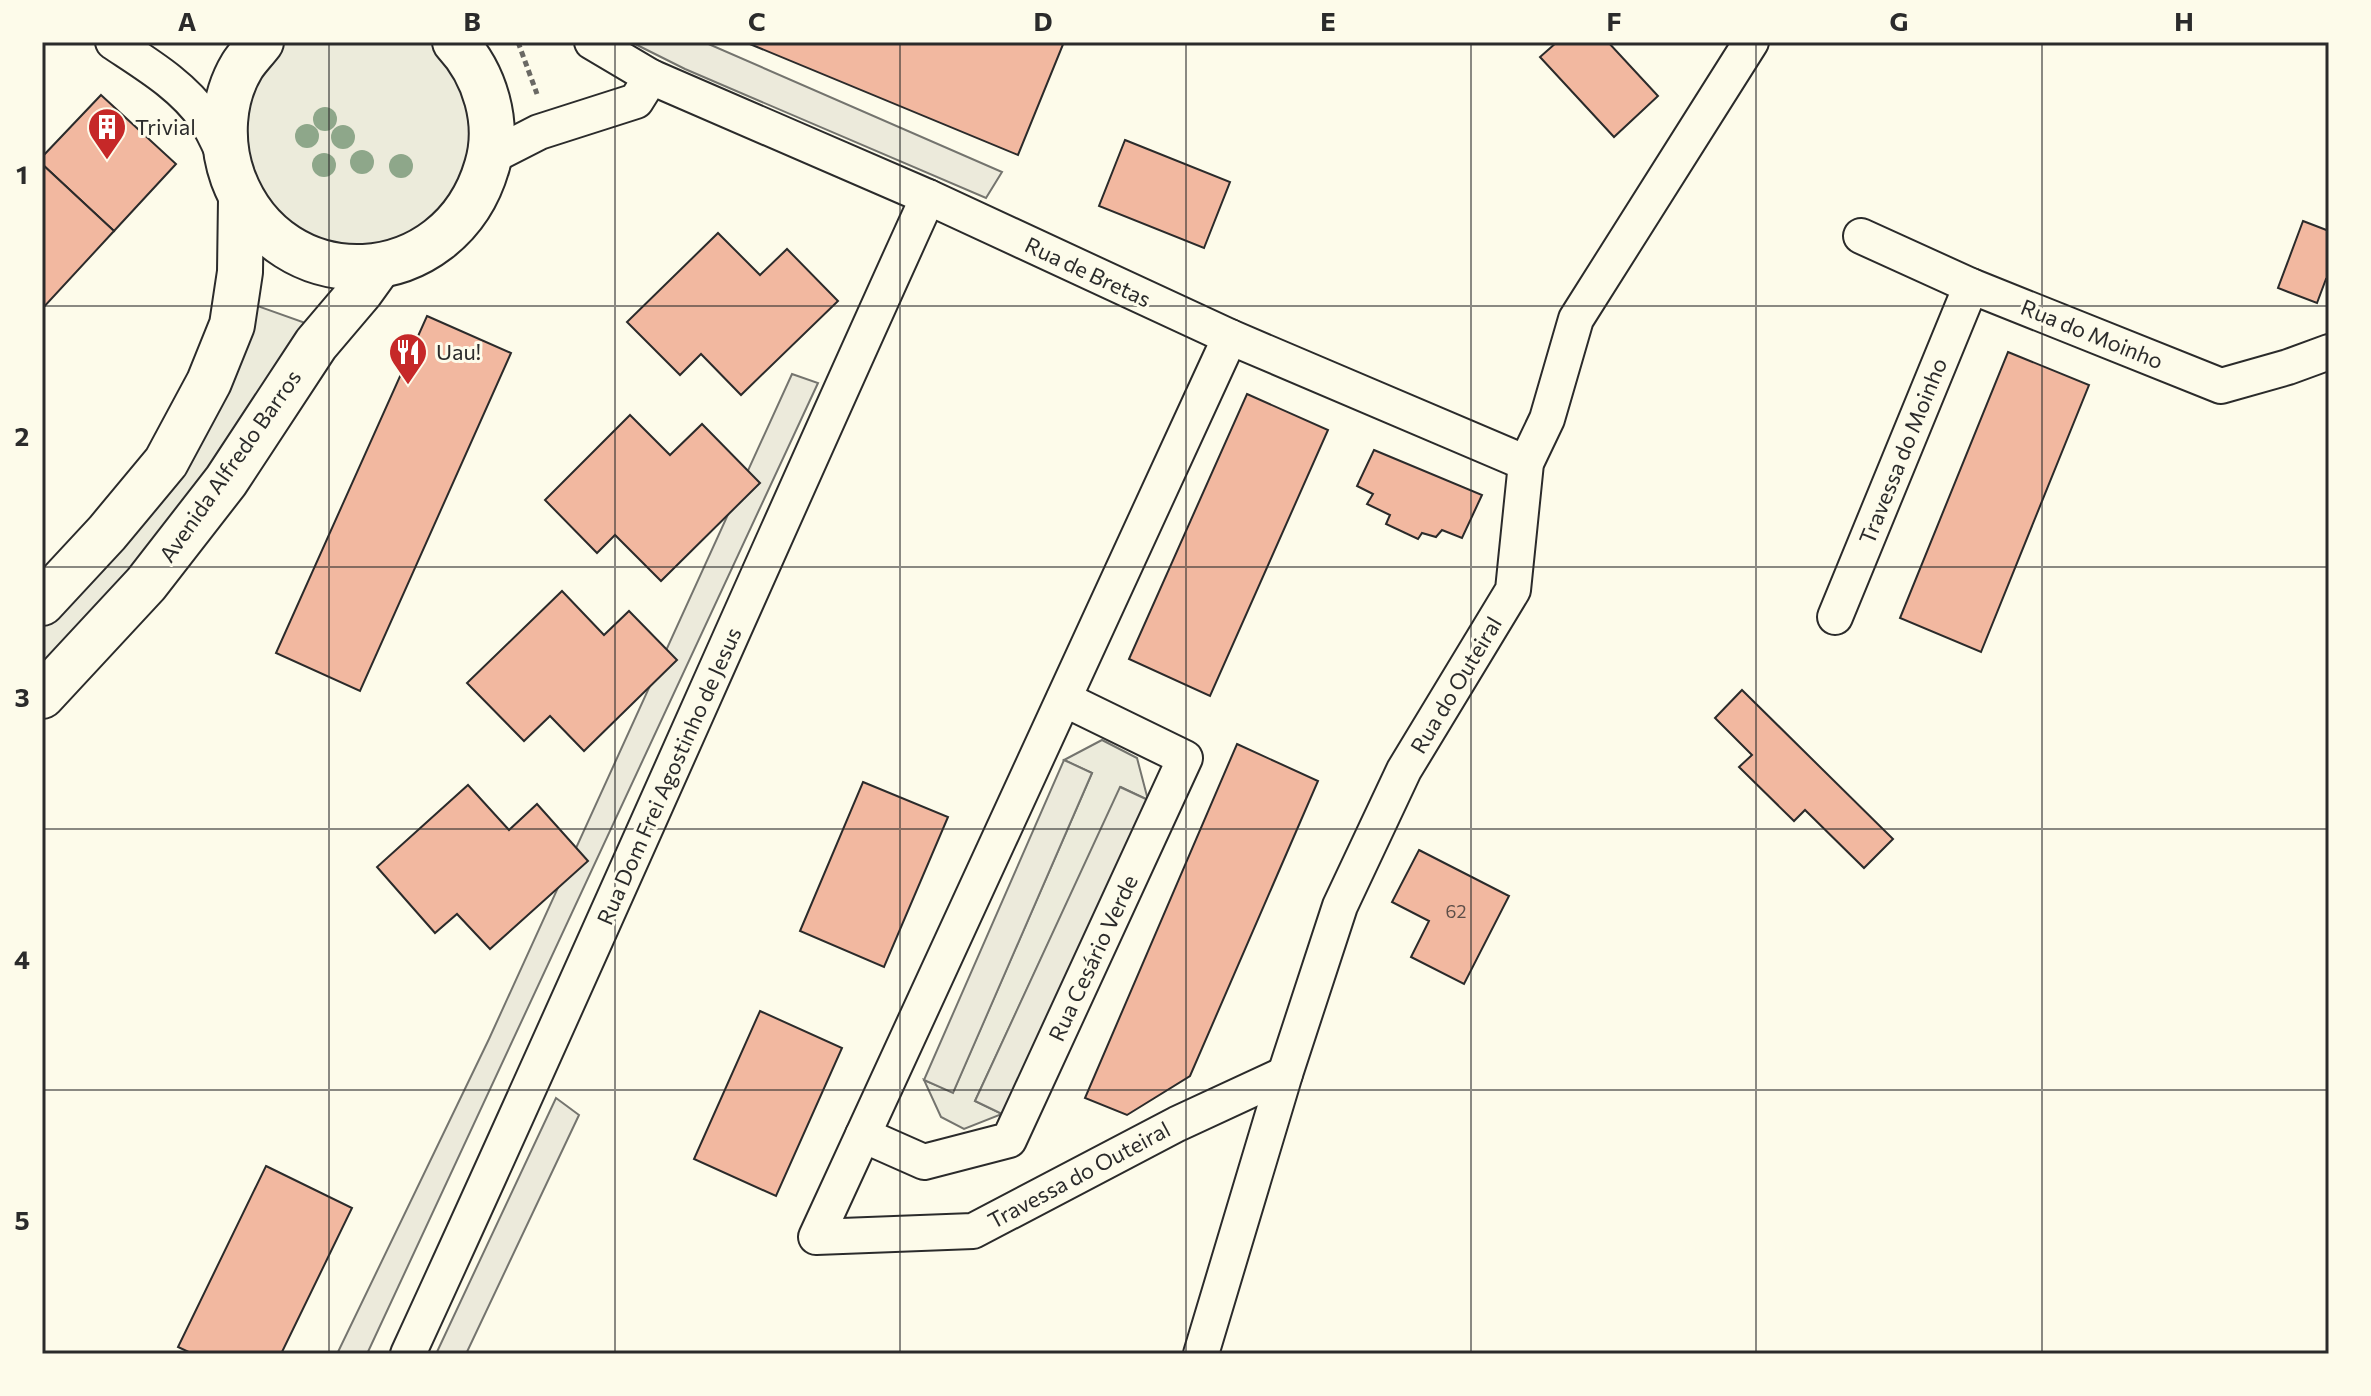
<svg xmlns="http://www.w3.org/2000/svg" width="2371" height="1396" viewBox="0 0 2371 1396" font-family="Commissioner,sans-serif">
  <rect width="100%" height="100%" fill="#fdfbea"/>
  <g fill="#ecebdb" stroke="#74746e" stroke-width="2">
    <polygon points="283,42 435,42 478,119 457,203 384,251 320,247 263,205 240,129 267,57"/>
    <polygon points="249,303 311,325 185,510 42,666 42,626 82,587"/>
    <polygon points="1102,740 1137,758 1148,800 1121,787 975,1101 1002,1114 964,1129 941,1117 924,1080 953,1092 1092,773 1064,760"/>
  </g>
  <g fill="#eceadb" stroke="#74746e" stroke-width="2">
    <polygon points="631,42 704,42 1002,172 986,198 685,69"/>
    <polygon points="792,374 818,383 367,1354 337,1354 489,1039"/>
    <polygon points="1064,760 1092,773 953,1093 924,1080"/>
    <polygon points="1120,787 1148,800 1002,1114 975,1101"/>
    <polygon points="556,1098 579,1115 466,1354 436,1354"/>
  </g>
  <g fill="#f2b8a0" stroke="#2b2b2b" stroke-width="2">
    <polygon points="745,42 1064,42 1018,155"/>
    <polygon points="1557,42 1608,42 1658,96 1614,137 1540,57"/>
    <polygon points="101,95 176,164 114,231 42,164 42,157"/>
    <polygon points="1125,140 1230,182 1204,248 1099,206"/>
    <polygon points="42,164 114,231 42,309"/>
    <polygon points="2303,221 2329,231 2329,280 2326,279 2317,303 2278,288"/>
    <polygon points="718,233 760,275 787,249 838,301 741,395 701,354 680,375 627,322"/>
    <polygon points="427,316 511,353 360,691 276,653"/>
    <polygon points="2008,352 2089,385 1981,652 1900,618"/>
    <polygon points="1247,394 1328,430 1210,696 1129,659"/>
    <polygon points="630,415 670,455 702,424 760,483 661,581 615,535 597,553 545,500"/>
    <polygon points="1374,450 1482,495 1462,538 1442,530 1436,537 1422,533 1418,539 1386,524 1390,515 1367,504 1373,494 1357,486"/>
    <polygon points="562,591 604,635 629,611 677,660 584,751 550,716 524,741 467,683"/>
    <polygon points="1742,690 1893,839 1864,868 1805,810 1794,821 1739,767 1752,755 1715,718"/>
    <polygon points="1237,744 1318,781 1190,1076 1127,1115 1085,1098"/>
    <polygon points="863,782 948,817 884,967 800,931"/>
    <polygon points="468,785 509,830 537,804 588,861 490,949 457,914 435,933 377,867"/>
    <polygon points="1419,850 1509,896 1464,984 1411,957 1429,921 1392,902"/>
    <polygon points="760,1011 842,1048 776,1196 694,1159"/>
    <polygon points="266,1166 352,1208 281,1354 193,1354 178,1347"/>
  </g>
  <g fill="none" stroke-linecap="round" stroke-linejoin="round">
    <g stroke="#2b2b2b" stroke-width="38">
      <g id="street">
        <path d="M113,42C146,64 182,85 205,118C213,130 219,144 225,157"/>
        <polyline points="592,42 651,77 928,197 1230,337 1526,463"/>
        <polyline points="490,157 539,132 636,101 651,77"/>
        <polyline points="1861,236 1971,286 2221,386 2288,367 2329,352"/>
        <polyline points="1230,337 816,1237 973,1231 1177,1124 1285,1074"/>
        <polyline points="1835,617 1971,286"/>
        <polyline points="863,1135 924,1162 1009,1140 1185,758 1064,699"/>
        <path d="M408,1354C585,970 753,582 928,197"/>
        <polyline points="1201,1354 1285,1074 1340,906 1404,770 1513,590 1526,463 1547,419 1576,319 1751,42"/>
      </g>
    </g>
    <g stroke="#2b2b2b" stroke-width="48">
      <g id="secondary">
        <path d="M261,42C255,50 247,58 242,66C222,99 220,142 233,178C280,303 450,294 487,166C500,123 485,74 455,42"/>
        <polyline points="42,603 107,533 166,462 209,382 232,325 240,272 241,199"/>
        <polyline points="42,696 146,584 226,481 316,344 361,291 379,266"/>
      </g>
    </g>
    <polyline stroke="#6a6964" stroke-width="5" stroke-dasharray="6 4" stroke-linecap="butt" points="518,42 537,94"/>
    <use href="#street" stroke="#fdfbea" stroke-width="34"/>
    <use href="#secondary" stroke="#fdfbea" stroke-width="44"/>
  </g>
  <g fill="#8ea78a">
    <circle cx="325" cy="119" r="12"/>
    <circle cx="307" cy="136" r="12"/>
    <circle cx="343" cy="137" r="12"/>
    <circle cx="362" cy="162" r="12"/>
    <circle cx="324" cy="165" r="12"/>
    <circle cx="401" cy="166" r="12"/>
  </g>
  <path fill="none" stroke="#2b2b2b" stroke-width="2" stroke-opacity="0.55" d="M329,42V1354M615,42V1354M900,42V1354M1186,42V1354M1471,42V1354M1756,42V1354M2042,42V1354M42,306H2329M42,567H2329M42,829H2329M42,1090H2329"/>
  <defs>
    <g id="building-pin" transform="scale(2)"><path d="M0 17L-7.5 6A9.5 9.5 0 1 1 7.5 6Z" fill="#c62828" stroke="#fdfbea"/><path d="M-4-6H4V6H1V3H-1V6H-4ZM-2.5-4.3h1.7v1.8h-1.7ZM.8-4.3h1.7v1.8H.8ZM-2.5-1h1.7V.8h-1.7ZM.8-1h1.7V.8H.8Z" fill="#fff"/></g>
    <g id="restaurant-pin" transform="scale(2)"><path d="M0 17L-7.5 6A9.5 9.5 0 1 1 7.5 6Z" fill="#c62828" stroke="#fdfbea"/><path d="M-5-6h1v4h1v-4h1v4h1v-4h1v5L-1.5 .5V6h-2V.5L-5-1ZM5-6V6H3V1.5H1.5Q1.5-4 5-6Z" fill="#fff"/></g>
  </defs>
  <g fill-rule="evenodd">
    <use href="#building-pin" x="107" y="127"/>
    <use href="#restaurant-pin" x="408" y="352"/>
  </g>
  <g text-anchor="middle" stroke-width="6" stroke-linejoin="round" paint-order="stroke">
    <g font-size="18" fill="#5d4e48">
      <text x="1456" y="918">62</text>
    </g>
    <g font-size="22" fill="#2b2b2b" stroke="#fdfbea" text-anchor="start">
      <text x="135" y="135">Trivial</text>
      <text x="436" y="360">Uau!</text>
    </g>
    <g font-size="22" fill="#2b2b2b" stroke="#fdfbea">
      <text transform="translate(1088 272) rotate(25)" y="8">Rua de Bretas</text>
      <text transform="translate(2092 334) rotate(22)" y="8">Rua do Moinho</text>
      <text transform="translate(1903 451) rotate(-68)" y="8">Travessa do Moinho</text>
      <text transform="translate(230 466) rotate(-55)" y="8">Avenida Alfredo Barros</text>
      <text transform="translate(1456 685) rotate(-59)" y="8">Rua do Outeiral</text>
      <text transform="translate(669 776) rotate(-66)" y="8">Rua Dom Frei Agostinho de Jesus</text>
      <text transform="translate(1093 958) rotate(-65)" y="8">Rua Cesário Verde</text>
      <text transform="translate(1079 1175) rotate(-28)" y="8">Travessa do Outeiral</text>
    </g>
  </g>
  <rect width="2371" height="1396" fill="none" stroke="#fdfbea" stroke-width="88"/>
  <rect x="44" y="44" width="2283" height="1308" fill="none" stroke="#2b2b2b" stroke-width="3"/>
  <g font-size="26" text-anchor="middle" font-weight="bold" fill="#2b2b2b">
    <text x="187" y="31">A</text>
    <text x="472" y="31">B</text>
    <text x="757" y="31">C</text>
    <text x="1043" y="31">D</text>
    <text x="1328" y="31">E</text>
    <text x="1614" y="31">F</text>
    <text x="1899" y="31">G</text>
    <text x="2184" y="31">H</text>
    <text x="22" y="184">1</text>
    <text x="22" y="446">2</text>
    <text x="22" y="707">3</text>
    <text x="22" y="969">4</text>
    <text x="22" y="1230">5</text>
  </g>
</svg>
